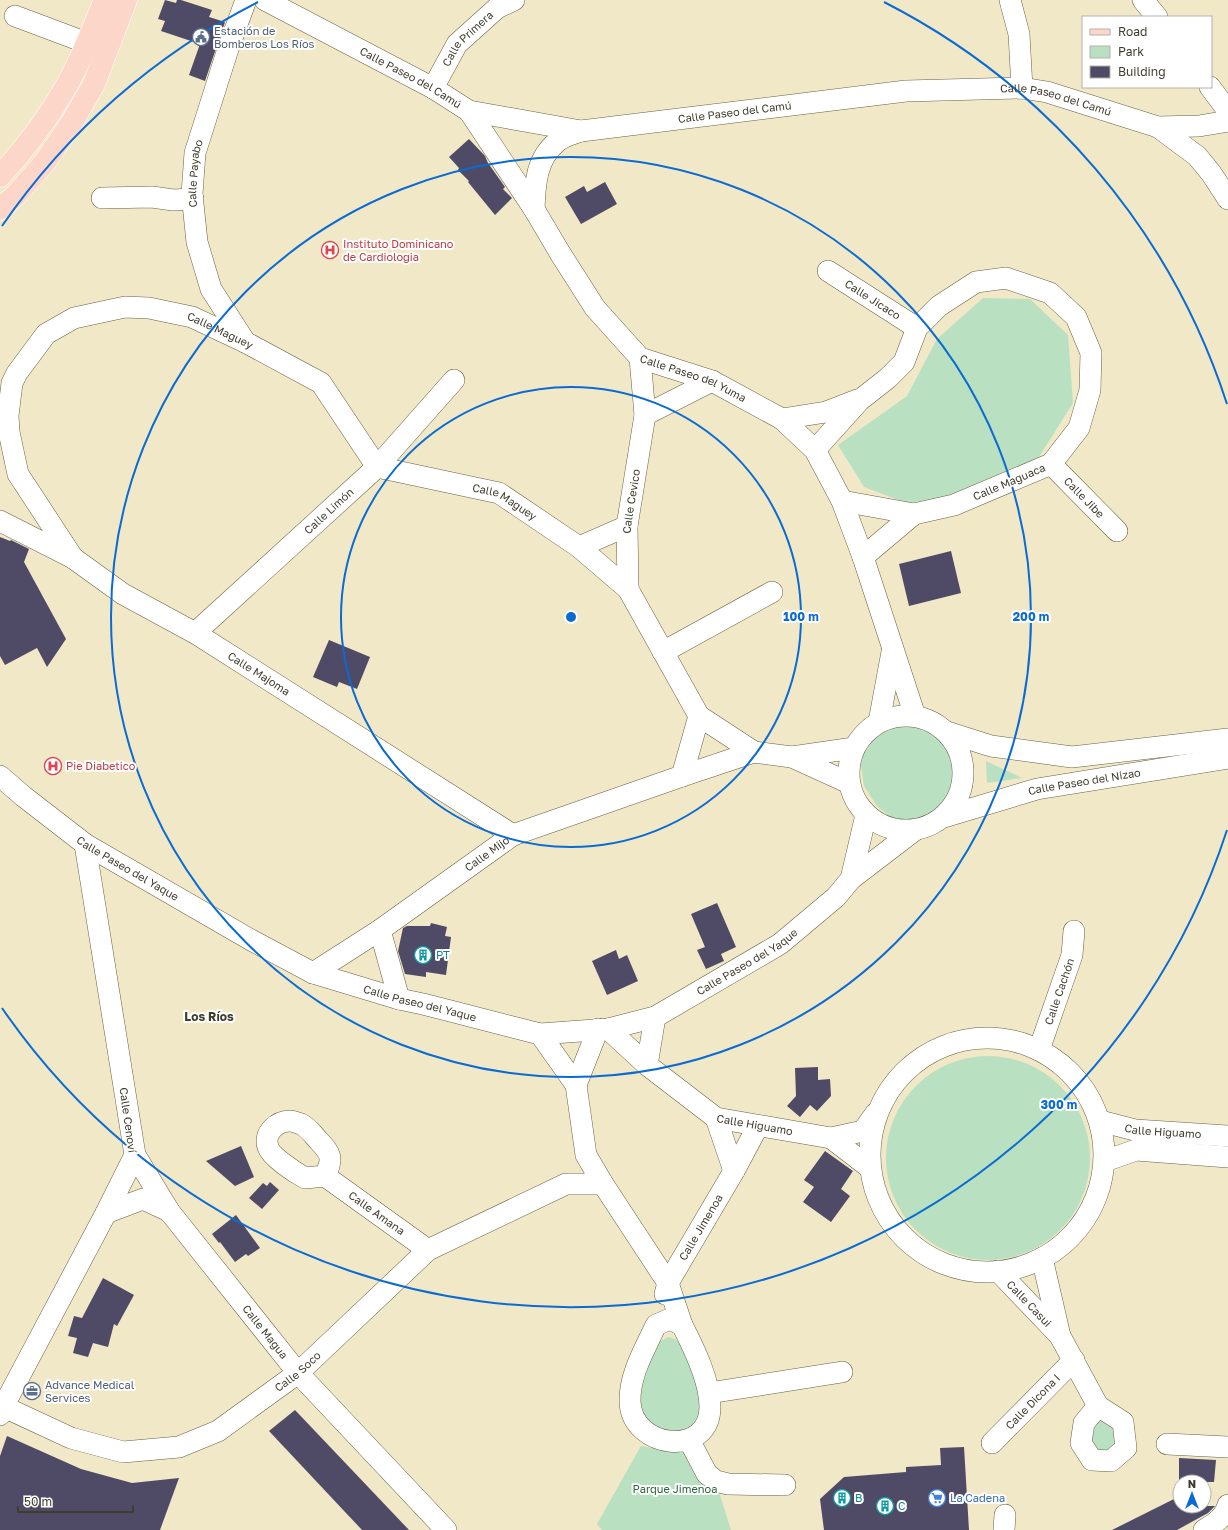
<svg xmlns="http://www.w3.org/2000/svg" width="1228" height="1530" viewBox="0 0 1228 1530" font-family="'Golos Text',sans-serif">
  <rect width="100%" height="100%" fill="#f1e8c7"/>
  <g fill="#b9e1c1">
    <polygon points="983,298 1030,299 1068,335 1073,403 1039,457 949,497 906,503 864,487 838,445 907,396 937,339"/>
    <polygon points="905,722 938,728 953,750 962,773 952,801 924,820 895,821 877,806 864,786 860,760 877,735"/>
    <polygon points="986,761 1022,778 987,783"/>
    <circle cx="988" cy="1158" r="102"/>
    <path d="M668,1337C693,1340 699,1393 703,1412C699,1417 696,1424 691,1428C675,1441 656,1427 641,1418L639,1380L659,1342Z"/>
    <polygon points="1105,1417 1119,1428 1118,1447 1102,1454 1087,1444 1089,1426"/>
    <polygon points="704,1444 731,1530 602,1530 597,1524 641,1446 663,1450"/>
  </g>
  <g fill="#4f4b66">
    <polygon points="165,0 176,3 177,0 181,0 212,10 209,17 225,22 205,81 189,75 200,44 161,31 165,21 158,19"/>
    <polygon points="469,139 485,156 488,163 505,187 503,189 512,198 495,215 468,182 469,181 458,170 459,168 449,157"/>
    <polygon points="605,182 617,204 581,224 565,197 584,186 587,192"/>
    <polygon points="0,537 10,541 11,540 29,549 24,562 66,639 47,667 37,648 5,665 0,656"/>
    <polygon points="951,551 961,593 909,606 899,564"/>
    <polygon points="329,640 370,657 357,689 339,682 337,687 313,677"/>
    <polygon points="717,903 736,947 721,954 724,961 706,969 697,950 705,947 691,914"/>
    <polygon points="431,923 447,927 445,936 451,937 446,975 426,972 426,977 405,974 398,951 403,928 407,926 430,926"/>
    <polygon points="616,950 619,959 627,955 638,981 607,995 592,961"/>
    <polygon points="818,1067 818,1080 830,1079 831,1096 817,1111 810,1105 800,1117 787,1106 796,1096 795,1068"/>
    <polygon points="241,1146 254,1177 235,1186 206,1161"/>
    <polygon points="825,1151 853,1171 841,1189 850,1196 831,1222 803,1202 814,1187 804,1180"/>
    <polygon points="270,1182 279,1190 262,1209 249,1198 263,1183 267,1186"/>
    <polygon points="236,1215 260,1248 248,1256 246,1254 235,1262 220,1242 219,1243 212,1234"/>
    <polygon points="103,1278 134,1295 117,1326 114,1324 108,1347 93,1343 88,1357 73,1353 77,1338 68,1336 74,1316 82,1318"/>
    <polygon points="295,1410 409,1530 362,1530 269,1431"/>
    <polygon points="7,1436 81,1469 132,1483 179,1478 160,1530 0,1530 0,1456"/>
    <polygon points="964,1447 969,1530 824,1530 820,1499 844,1477 906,1472 906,1467 941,1465 940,1448"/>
    <polygon points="1179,1458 1216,1460 1214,1482 1179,1482"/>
    <polygon points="1180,1496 1180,1506 1215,1506 1208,1513 1177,1530 1112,1530"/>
  </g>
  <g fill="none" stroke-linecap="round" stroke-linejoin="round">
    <g stroke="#696144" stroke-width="22">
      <g id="minor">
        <path id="s1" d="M265,0L433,88L469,111L581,131L906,91L1022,88L1047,92L1158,127L1199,126L1228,121"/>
        <polyline points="1010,0 1019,34 1022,88"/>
        <polyline points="1143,0 1157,17"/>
        <polyline points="15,16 87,43"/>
        <polyline points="1210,87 1228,111"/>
        <path id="s2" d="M433,88L457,44L497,8L514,0"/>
        <path id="s3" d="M469,111L534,209L560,253L595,308L640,358L712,381L782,419L815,450L842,501L863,557L915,716"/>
        <polyline points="1158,127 1197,156 1211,173 1228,199"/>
        <polyline points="102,198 152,197 173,200 193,199"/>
        <path d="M534,209C535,184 536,158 558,141C564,136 573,134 581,131"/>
        <path id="s4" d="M828,271L917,328"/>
        <path id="s5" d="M245,342L211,289L197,242L192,194L195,153L228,49L246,0"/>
        <polyline points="645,415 712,381"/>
        <polyline points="782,419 826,412 857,400"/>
        <polyline points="815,450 860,400 888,378 904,362 917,328 939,306 976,282 1006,278 1050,293 1076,317 1091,353 1090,390 1079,428 1051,464 954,505 914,514 842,501"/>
        <path id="s6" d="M1051,464L1117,531"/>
        <path id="s7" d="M0,521L73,558L123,594L195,633L513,835"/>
        <polyline points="579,547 627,526"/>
        <polyline points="863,557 914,514"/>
        <path id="s8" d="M73,558L18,474L9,432L8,416L12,383L17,373L46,334L74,318L125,307L149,308L192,317L245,342L321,383L377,467L499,493L579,547L628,589L699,716L682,776L754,752L792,757L854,748"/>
        <path id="s9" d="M628,589L627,526L645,415L640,358"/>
        <path id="s10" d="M195,633L377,467L454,380"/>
        <polyline points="663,652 772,592"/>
        <circle cx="906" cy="773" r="57"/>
        <polyline points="699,716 754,752"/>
        <polyline points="879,722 892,652"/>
        <polyline points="947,732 991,746 1072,757 1228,739"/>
        <polyline points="792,757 849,783"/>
        <path id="s11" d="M0,776L23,796L85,844L251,940L313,973L399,999L423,1004L540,1034L608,1029L655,1017L780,944L836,897L851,879L915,830"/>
        <path id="s12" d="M944,817L1037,789L1228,758"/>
        <polyline points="851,879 866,815"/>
        <polyline points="380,930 399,999"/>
        <path id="s13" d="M313,973L380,930L513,835L682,776"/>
        <path id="s14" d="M655,1017L647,1065L716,1118L831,1138L863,1131L876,1113"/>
        <polyline points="608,1029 647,1065"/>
        <polyline points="540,1034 576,1085 586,1155 603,1184 668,1283 682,1325"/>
        <circle cx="987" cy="1155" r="117"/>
        <path id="s15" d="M1039,1050L1072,955L1074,931"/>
        <polyline points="576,1085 598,1029"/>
        <polyline points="716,1118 734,1171"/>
        <path id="s16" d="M1100,1121L1135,1130L1228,1136"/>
        <polyline points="831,1138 870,1168"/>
        <path id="s17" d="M135,1155L169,1211L298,1373L446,1530"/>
        <polyline points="1105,1161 1136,1150 1228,1157"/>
        <path id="s18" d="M325,1176L305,1178C296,1173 271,1157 268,1147C263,1133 277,1121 290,1121C293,1121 298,1123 301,1124C308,1127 314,1136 319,1141C332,1155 333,1158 325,1176L428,1250"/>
        <polyline points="106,1213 143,1199 169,1211"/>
        <polyline points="1042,1258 1060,1336"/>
        <path id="s19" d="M998,1271L1060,1336L1098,1406L1123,1422L1126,1448L1111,1461L1092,1460L1081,1443L1084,1423L1098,1406"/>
        <path id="s20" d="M665,1294L668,1283L734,1171L758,1126"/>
        <path d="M670,1319L682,1325C694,1348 710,1381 710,1407C710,1458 632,1449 630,1402C629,1375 645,1349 656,1325Z"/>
        <polyline points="709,1393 842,1372"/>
        <path id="s21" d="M0,1405L71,1438L123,1452L179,1447L218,1431L298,1373L428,1250L566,1184H603"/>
        <polyline points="0,1415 3,1407 106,1213 135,1155 85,844"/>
        <polyline points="689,1440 707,1474 716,1481 728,1484 785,1485"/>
        <path id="s22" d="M992,1443L1074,1360"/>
        <polyline points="1167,1444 1228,1447"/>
        <polyline points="1004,1530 1005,1515"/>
        <path d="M1204,1530C1214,1524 1225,1517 1228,1505"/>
      </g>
    </g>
    <g stroke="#fff" stroke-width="23">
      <g id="major">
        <path d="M0,176C24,150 46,121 64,90C81,62 92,30 105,0"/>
        <polyline points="0,209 16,195 45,162 71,124 94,84 126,0"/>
      </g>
    </g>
    <use href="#minor" stroke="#fff" stroke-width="21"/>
    <use href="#major" stroke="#fdd6ca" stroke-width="22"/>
  </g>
  <g fill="none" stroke="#096bd3" stroke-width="2">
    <circle cx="571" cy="617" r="230"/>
    <circle cx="571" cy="617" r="460"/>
    <path d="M1227 830A690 690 0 0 1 2 1008M2 226A690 690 0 0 1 258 2M884 2A690 690 0 0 1 1227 404"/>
  </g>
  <defs>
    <g id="civic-ring" transform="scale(0.9)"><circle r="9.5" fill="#fff" stroke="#5c6f8a" stroke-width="1.5"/><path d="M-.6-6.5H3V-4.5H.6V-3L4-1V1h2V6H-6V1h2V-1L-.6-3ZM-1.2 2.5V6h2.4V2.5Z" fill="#5c6f8a"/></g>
    <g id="hospital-ring" transform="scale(0.9)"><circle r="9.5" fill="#fff" stroke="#e0444e" stroke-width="1.5"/><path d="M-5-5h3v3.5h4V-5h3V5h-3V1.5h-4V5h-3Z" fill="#e0444e"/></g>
    <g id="building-ring" transform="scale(0.9)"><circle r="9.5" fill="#fff" stroke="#0f9aa8" stroke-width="1.5"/><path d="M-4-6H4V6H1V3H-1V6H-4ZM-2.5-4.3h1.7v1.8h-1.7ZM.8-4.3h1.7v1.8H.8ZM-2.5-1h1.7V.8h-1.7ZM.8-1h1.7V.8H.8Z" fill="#0f9aa8"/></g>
    <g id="office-ring" transform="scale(0.9)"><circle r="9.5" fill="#fff" stroke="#5c6f8a" stroke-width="1.5"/><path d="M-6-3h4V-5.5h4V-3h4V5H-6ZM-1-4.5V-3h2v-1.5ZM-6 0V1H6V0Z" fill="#5c6f8a"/></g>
    <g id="supermarket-ring" transform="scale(0.9)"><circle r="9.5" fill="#fff" stroke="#3f7fe0" stroke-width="1.5"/><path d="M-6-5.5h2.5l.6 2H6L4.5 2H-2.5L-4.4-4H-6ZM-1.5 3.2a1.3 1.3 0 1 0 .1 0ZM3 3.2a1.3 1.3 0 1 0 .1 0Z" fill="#3f7fe0"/></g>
  </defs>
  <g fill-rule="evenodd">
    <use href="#civic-ring" x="201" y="37"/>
    <use href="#hospital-ring" x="330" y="250"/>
    <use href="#hospital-ring" x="53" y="766"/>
    <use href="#building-ring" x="423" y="955"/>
    <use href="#office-ring" x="32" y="1391"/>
    <use href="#building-ring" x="842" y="1498"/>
    <use href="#supermarket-ring" x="937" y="1498"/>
    <use href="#building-ring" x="885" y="1506"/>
  </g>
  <g text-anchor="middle" stroke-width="4" stroke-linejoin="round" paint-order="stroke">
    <g font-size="11" fill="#4e5e75" stroke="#fff" text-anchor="start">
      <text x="214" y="35">Estación de<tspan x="214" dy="13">Bomberos Los Ríos</tspan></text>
      <text x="45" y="1389">Advance Medical<tspan x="45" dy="13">Services</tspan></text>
    </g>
    <g font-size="11" fill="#403d2f" stroke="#fff">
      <text dy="4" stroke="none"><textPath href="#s2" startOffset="61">Calle Primera</textPath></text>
      <text dy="4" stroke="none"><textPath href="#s1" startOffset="165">Calle Paseo del Camú</textPath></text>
      <text dy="4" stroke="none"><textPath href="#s1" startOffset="825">Calle Paseo del Camú</textPath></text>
      <text dy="4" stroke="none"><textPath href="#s1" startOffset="501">Calle Paseo del Camú</textPath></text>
      <text dy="4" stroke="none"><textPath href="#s5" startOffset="181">Calle Payabo</textPath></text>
      <text dy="4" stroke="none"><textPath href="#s4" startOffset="53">Calle Jicaco</textPath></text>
      <text dy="4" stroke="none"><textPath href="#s8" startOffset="436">Calle Maguey</textPath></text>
      <text dy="4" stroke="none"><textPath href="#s3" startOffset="358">Calle Paseo del Yuma</textPath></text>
      <text transform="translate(1009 482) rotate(-23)" y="4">Calle Maguaca</text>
      <text dy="4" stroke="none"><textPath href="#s6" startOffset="47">Calle Jibe</textPath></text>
      <text dy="4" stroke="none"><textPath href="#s9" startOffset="88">Calle Cevico</textPath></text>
      <text dy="4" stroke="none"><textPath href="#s8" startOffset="784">Calle Maguey</textPath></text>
      <text dy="4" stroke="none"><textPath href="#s10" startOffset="181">Calle Limón</textPath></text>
      <text dy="4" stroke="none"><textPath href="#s7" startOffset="301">Calle Majoma</textPath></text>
      <text dy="4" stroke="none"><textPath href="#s12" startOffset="145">Calle Paseo del Nizao</textPath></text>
      <text dy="4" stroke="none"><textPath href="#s13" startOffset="211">Calle Mijo</textPath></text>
      <text dy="4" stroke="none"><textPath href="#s11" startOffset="158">Calle Paseo del Yaque</textPath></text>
      <text dy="4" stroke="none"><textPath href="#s11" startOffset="830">Calle Paseo del Yaque</textPath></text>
      <text dy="4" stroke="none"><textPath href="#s15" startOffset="62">Calle Cachón</textPath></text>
      <text dy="4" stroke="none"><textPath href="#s11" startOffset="482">Calle Paseo del Yaque</textPath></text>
      <text transform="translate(128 1120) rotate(82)" y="4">Calle Cenoví</text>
      <text dy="4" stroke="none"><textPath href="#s14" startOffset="175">Calle Higuamo</textPath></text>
      <text dy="4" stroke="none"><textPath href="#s16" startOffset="64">Calle Higuamo</textPath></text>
      <text dy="4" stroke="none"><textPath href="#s18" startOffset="248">Calle Amana</textPath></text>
      <text dy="4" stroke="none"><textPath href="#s20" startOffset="76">Calle Jimenoa</textPath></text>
      <text dy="4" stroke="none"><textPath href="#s19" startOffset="45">Calle Casui</textPath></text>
      <text dy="4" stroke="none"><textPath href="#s17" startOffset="220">Calle Magua</textPath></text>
      <text dy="4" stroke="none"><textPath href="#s21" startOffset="330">Calle Soco</textPath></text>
      <text dy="4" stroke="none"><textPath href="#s22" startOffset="58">Calle Dicona I</textPath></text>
    </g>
    <g font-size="11" fill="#be3a42" stroke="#fff" text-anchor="start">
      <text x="343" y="248">Instituto Dominicano<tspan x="343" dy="13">de Cardiologia</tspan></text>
      <text x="66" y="770">Pie Diabetico</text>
    </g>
    <g font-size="11" fill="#0d838f" stroke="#fff" text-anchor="start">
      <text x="436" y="959">PT</text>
      <text x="855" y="1502">B</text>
      <text x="898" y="1510">C</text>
    </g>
    <g font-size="11" fill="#29663b" stroke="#fff">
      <text x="675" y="1493">Parque Jimenoa</text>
    </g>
    <g font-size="11" fill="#366cbe" stroke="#fff" text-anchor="start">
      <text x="950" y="1502">La Cadena</text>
    </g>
    <g font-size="12" font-weight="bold" fill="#403d2f" stroke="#fff">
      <text x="209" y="1021">Los Ríos</text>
    </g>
  </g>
  <circle cx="571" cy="617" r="6" fill="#096bd3" stroke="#fff" stroke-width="2"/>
  <g font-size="12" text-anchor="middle" font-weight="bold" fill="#096bd3" stroke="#fff" stroke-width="4" stroke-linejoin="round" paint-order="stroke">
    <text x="801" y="621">100 m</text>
    <text x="1031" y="621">200 m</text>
    <text x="1059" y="1109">300 m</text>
  </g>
  <rect x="1082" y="16" width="130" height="72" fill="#ffffff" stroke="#b3b1ac"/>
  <rect x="1090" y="29" width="20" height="6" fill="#fdd6ca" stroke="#b3b1ac"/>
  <text x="1118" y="36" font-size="12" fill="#403d2f">Road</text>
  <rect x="1090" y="46" width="20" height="12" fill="#b9e1c1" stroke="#b3b1ac"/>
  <text x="1118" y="56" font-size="12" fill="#403d2f">Park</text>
  <rect x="1090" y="66" width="20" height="12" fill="#4f4b66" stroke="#b3b1ac"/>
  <text x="1118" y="76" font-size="12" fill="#403d2f">Building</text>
  <g transform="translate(1192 1494)"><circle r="19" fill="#ffffff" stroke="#b3b1ac"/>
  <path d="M0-3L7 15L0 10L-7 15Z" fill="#096bd3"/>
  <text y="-6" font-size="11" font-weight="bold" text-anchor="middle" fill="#403d2f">N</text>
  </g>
  <path d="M18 1506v6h115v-6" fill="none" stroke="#403d2f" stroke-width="2"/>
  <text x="24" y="1506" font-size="12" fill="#403d2f" stroke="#ffffff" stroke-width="3" paint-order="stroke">50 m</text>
</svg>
